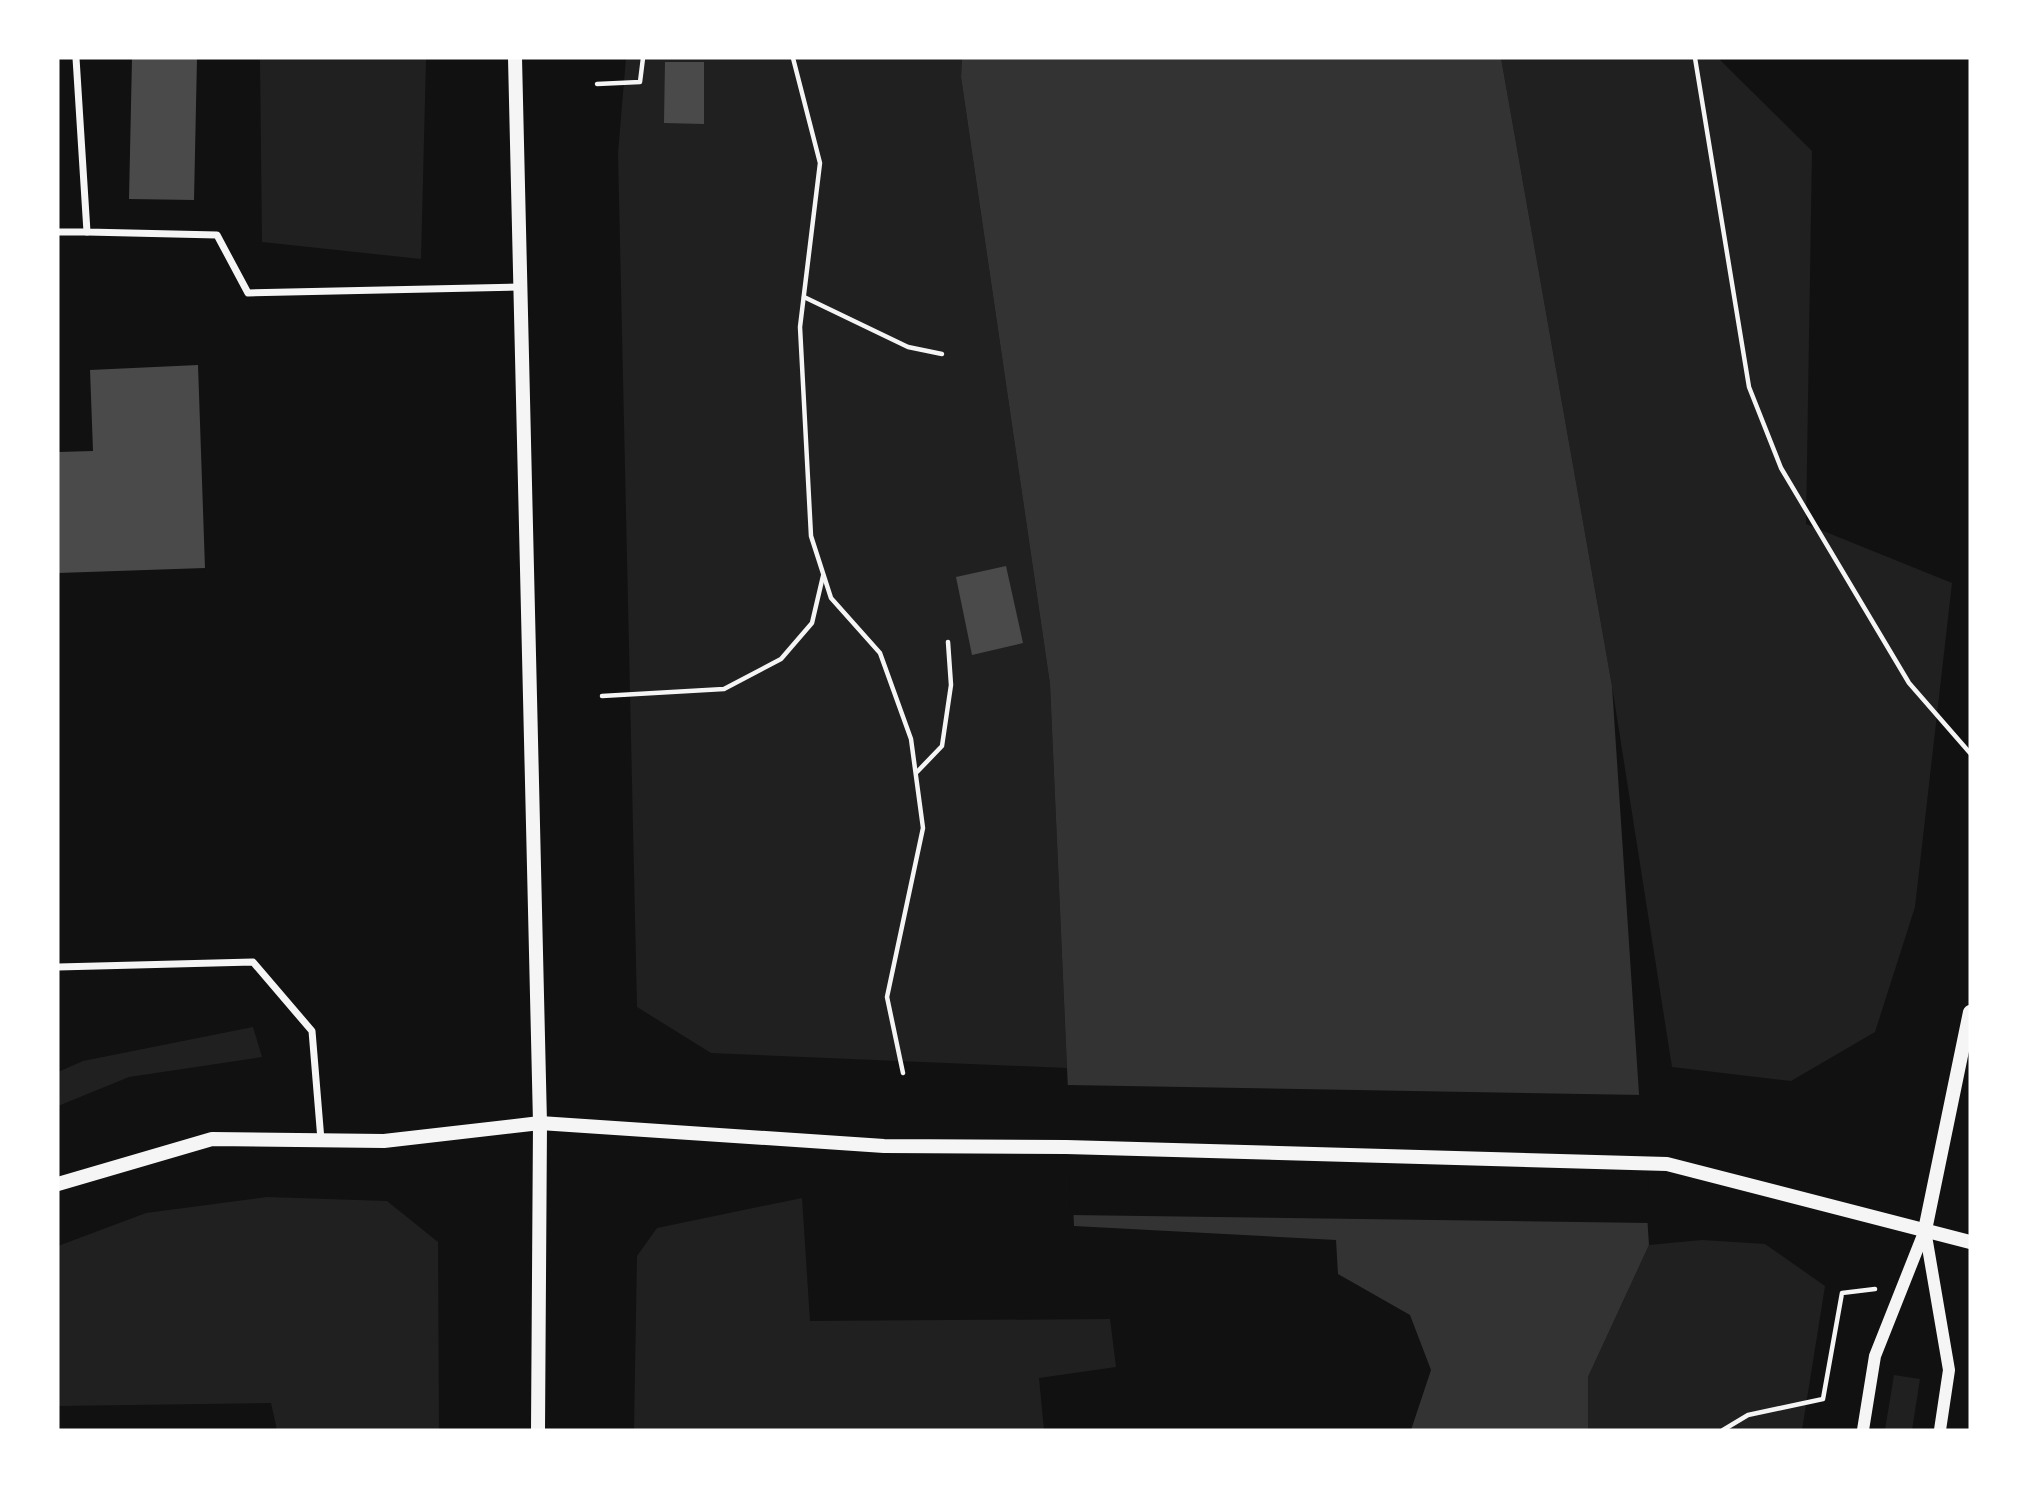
<svg xmlns="http://www.w3.org/2000/svg" width="2028" height="1488" viewBox="0 0 2028 1488" font-family="'Noto Sans',sans-serif">
  <rect width="100%" height="100%" fill="#111"/>
  <g fill="#202020">
    <polygon points="260,58 426,58 421,259 262,242"/>
    <polygon points="626,58 962,58 961,77 1050,684 1067,1068 711,1053 637,1007 618,153"/>
    <polygon points="1501,58 1718,58 1812,151 1806,524 1952,583 1915,907 1875,1032 1791,1081 1672,1067 1612,686"/>
    <polygon points="253,1027 262,1057 129,1077 58,1106 58,1072 83,1061"/>
    <polygon points="267,1197 387,1201 438,1242 439,1430 277,1430 271,1403 58,1406 58,1246 146,1213"/>
    <polygon points="802,1198 810,1321 1110,1319 1116,1367 1039,1378 1044,1430 634,1430 637,1256 657,1228"/>
    <polygon points="1702,1240 1765,1244 1825,1286 1802,1430 1588,1430 1588,1377 1649,1245"/>
    <polygon points="1894,1375 1920,1379 1912,1430 1885,1430"/>
  </g>
  <polygon fill="#333" points="962,58 1501,58 1612,686 1649,1245 1588,1377 1588,1430 1411,1430 1431,1370 1410,1315 1338,1274 1336,1240 1074,1226 1050,684 961,77"/>
  <polygon fill="#111" points="1067,1085 1643,1095 1651,1223 1070,1215"/>
  <g fill="#4a4a4a">
    <polygon points="132,58 197,58 194,200 129,199"/>
    <polygon points="665,62 704,62 704,124 664,123"/>
    <polygon points="198,365 205,568 58,573 58,452 93,451 90,370"/>
    <polygon points="1006,566 1023,643 972,655 956,577"/>
  </g>
  <g fill="none" stroke-linecap="round" stroke-linejoin="round">
    <g stroke="#f5f5f5" stroke-width="4.5">
      <polyline points="793,58 820,163 800,327 811,536 831,598 880,653 911,739 923,828 887,997 903,1073"/>
      <polyline points="1695,58 1749,387 1781,468 1909,683 1970,753"/>
      <polyline points="597,84 640,82 643,58"/>
      <polyline points="804,297 908,347 942,354"/>
      <polyline points="602,696 724,689 781,659 812,623 823,576"/>
      <polyline points="917,772 942,746 951,685 948,642"/>
      <polyline points="1723,1430 1748,1415 1823,1399 1842,1293 1875,1289"/>
    </g>
    <g stroke="#f5f5f5" stroke-width="7">
      <polyline points="76,58 87,232 217,235 248,293 520,287"/>
      <polyline points="58,232 87,232"/>
      <polyline points="58,967 253,962 312,1031 321,1140"/>
    </g>
    <g stroke="#f5f5f5" stroke-width="12">
      <polyline points="1925,1230 1949,1370 1940,1430"/>
      <polyline points="1863,1430 1875,1356 1925,1230"/>
    </g>
    <g stroke="#f5f5f5" stroke-width="14">
      <polyline points="515,58 540,1123 538,1430"/>
      <polyline points="58,1184 212,1139 384,1141 540,1123 884,1146 1066,1147 1667,1164 1970,1242"/>
      <polyline points="1925,1230 1970,1012"/>
    </g>
  </g>
  <rect width="2028" height="1488" fill="none" stroke="#ffffff" stroke-width="119"/>
</svg>
